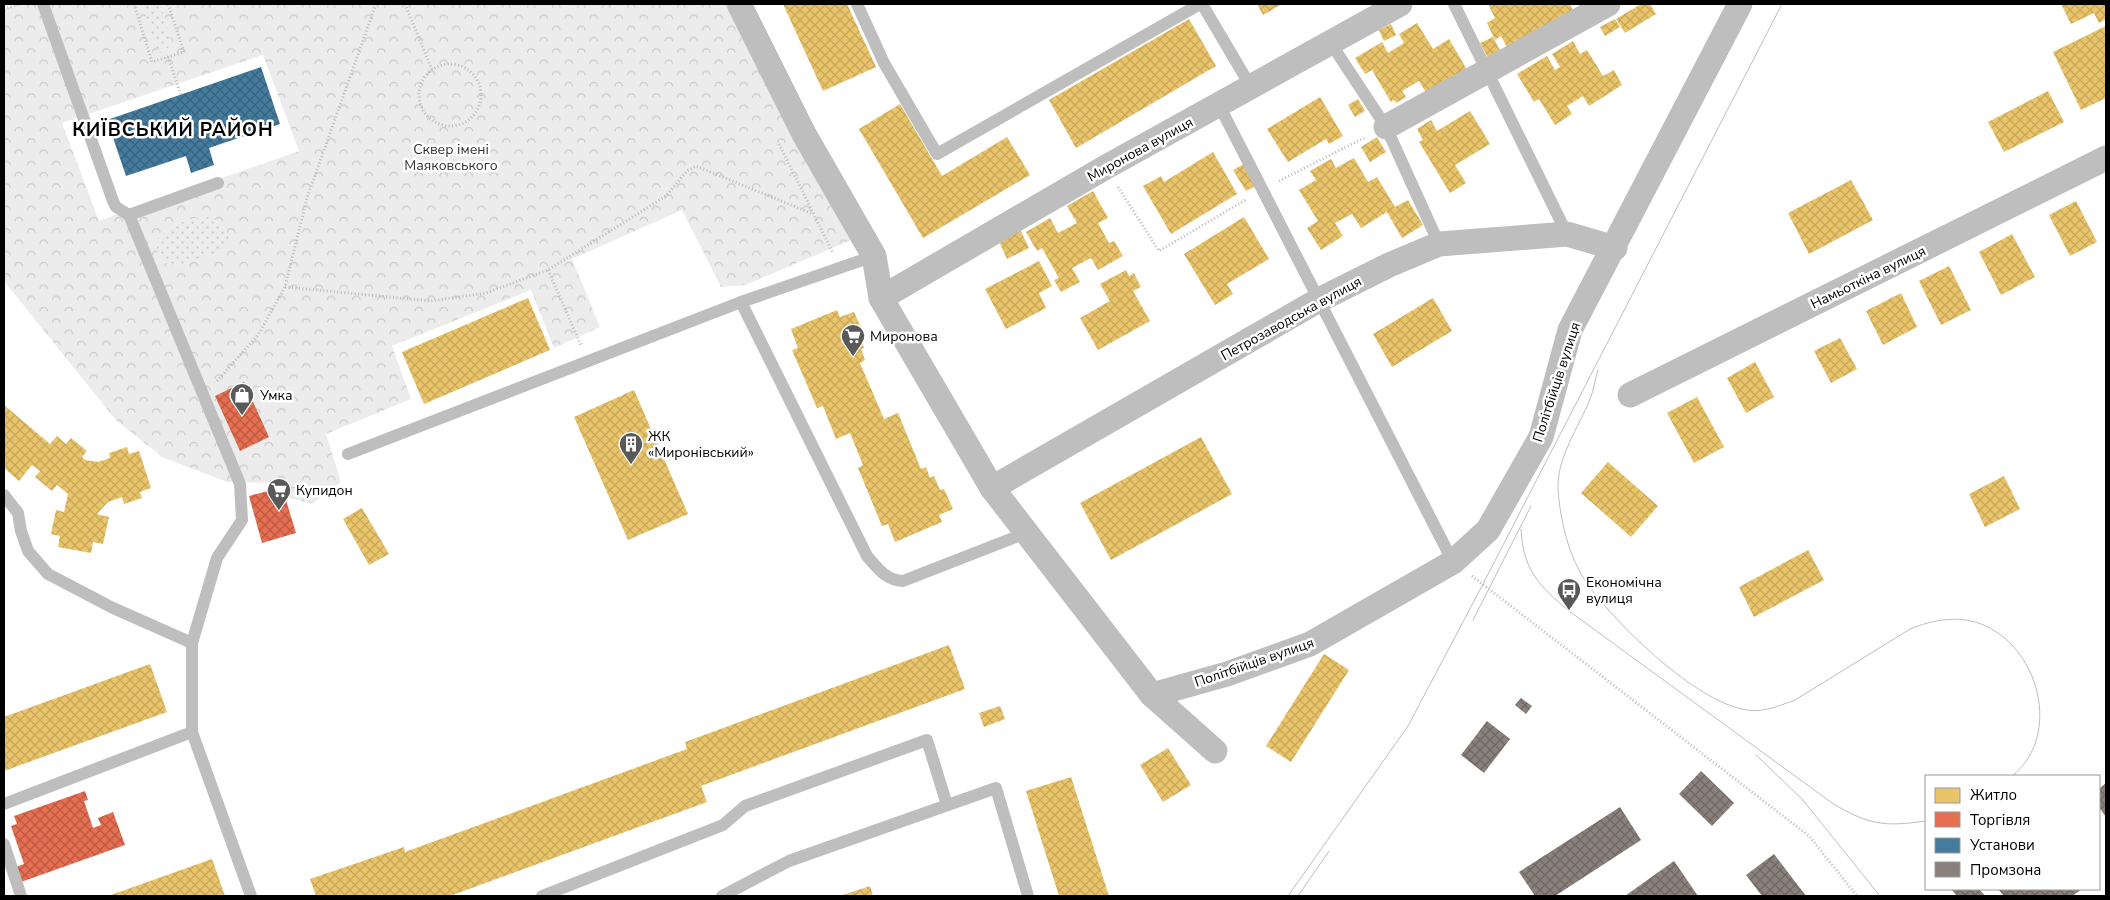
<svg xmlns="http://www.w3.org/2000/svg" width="2110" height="900" viewBox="0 0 2110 900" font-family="'Nunito Sans',sans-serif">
  <defs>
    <pattern id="grass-dots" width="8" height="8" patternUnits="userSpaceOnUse" patternTransform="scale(1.25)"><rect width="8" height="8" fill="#ececec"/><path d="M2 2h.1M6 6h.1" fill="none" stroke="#c9c9c9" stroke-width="1.8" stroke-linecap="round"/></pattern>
    <pattern id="park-crowns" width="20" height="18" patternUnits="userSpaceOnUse" patternTransform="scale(1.25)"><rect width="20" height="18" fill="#ececec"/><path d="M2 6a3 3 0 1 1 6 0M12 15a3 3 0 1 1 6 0" fill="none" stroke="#c9c9c9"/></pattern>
    <pattern id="homes-cross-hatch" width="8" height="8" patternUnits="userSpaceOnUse" patternTransform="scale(1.25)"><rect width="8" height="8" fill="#e9c46a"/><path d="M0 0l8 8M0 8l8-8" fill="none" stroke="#c6a75a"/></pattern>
    <pattern id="shops-cross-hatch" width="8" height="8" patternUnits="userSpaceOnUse" patternTransform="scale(1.25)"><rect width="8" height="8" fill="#e76f51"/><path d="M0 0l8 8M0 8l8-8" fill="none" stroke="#b95941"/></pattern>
    <pattern id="public-cross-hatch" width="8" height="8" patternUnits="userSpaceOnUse" patternTransform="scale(1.25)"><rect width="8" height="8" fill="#457b9d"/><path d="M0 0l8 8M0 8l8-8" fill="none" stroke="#37627e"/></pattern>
    <pattern id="industry-cross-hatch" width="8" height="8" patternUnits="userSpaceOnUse" patternTransform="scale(1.25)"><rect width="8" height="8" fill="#8a817c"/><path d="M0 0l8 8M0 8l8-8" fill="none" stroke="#6e6763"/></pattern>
  </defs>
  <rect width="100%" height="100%" fill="#fff"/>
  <g fill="url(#grass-dots)">
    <polygon points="142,4 160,4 173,46 157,52"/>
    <path d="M211,216L221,224L229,237L226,247L221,252L176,267L160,260L155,242C166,224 190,218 211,216Z"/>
  </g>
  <path fill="url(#park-crowns)" fill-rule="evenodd" d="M19,4H142L158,52L173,46L160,4H735L854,239L745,285L721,287L682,210L572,259L600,327L554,348L531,290L392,346L411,399L326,434L341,482L312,504L289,498L283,483L227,482L162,457L115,419L4,281V9ZM263,55L299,151L99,221L62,123ZM210,216L221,224L229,237L226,247L221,252L176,267L160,260L155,242C166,224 190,218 210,216Z"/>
  <g fill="url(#homes-cross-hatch)">
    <polygon points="783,4 847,4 876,67 823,91"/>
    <polygon points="1257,4 1282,4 1263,15"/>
    <polygon points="1488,4 1570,4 1576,16 1509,51 1501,36 1495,40 1487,23 1495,18"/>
    <polygon points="1641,4 1650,4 1656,14 1625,33 1616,19"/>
    <polygon points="2061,4 2106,4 2106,19 2099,23 2094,13 2071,24"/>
    <polygon points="1189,19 1216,66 1076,148 1049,100"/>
    <polygon points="1615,19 1620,27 1605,36 1600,27"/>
    <polygon points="1417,23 1433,49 1449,39 1470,75 1430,99 1419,81 1402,91 1406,97 1396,103 1394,100 1391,102 1372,70 1365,74 1355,58 1382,42 1388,53 1404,43 1399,34"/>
    <polygon points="1391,24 1396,35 1384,41 1379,30"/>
    <polygon points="2106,26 2106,98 2081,110 2053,52"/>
    <polygon points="1493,37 1503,56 1490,62 1480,43"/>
    <polygon points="1573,41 1580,54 1587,50 1603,76 1614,70 1622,85 1589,106 1583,96 1567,106 1572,114 1555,125 1539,99 1534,102 1517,74 1547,56 1555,70 1560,67 1552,54"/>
    <polygon points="2048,91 2064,122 2004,152 1988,122"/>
    <polygon points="1320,97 1343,136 1329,144 1326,139 1288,162 1267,129"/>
    <polygon points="1358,99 1365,111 1355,117 1348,105"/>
    <polygon points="900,104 942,176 1007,137 1030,175 923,238 859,129"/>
    <polygon points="1470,111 1490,144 1455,165 1466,183 1450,193 1419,142 1423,140 1417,129 1431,120 1437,131"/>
    <polygon points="1377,137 1386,152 1370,162 1361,147"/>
    <polygon points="1213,152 1237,194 1171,234 1143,186 1161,176 1164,182"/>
    <polygon points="1354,158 1368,182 1377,177 1395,207 1408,200 1423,225 1402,238 1387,212 1361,228 1352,214 1335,223 1343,236 1321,250 1307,228 1318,221 1299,190 1316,180 1310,171 1331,159 1336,168"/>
    <polygon points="1244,164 1257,185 1246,191 1233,170"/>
    <polygon points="1851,180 1873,220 1809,254 1788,213"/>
    <polygon points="1093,191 1108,218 1098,223 1109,243 1114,241 1123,256 1098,270 1091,258 1072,268 1080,282 1061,292 1054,280 1059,278 1042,248 1037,251 1026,232 1050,218 1058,233 1077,223 1067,206"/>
    <polygon points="2076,201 2097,242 2070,256 2049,215"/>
    <polygon points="1244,217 1269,259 1227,284 1233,294 1215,305 1184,254"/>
    <polygon points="1018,225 1029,248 1007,259 996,235"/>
    <polygon points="2012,234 2035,277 2001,295 1979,252"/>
    <polygon points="1039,261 1052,286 1039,293 1046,308 1006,329 985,289"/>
    <polygon points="1949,266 1971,310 1941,325 1919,281"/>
    <polygon points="1126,270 1129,276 1134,273 1141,287 1133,291 1150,321 1098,350 1080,318 1110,301 1100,284"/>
    <polygon points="1901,293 1917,327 1883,345 1866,311"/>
    <polygon points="528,298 550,350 424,404 402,352"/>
    <polygon points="1433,298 1452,331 1392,367 1373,334"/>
    <polygon points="837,310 840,317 854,312 863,332 859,334 864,348 861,349 865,360 860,363 884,419 898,413 921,469 926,467 930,478 934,476 940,490 944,489 953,509 939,515 942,522 895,542 888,524 882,526 858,468 863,465 850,433 836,439 823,406 817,408 792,350 798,348 791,329"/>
    <polygon points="1840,338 1857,369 1831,383 1814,351"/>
    <polygon points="1755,362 1774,397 1746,413 1727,378"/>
    <polygon points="634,390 688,514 628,540 574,417"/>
    <polygon points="1697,397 1724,447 1694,463 1667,413"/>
    <polygon points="4,405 50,444 57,436 66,444 71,438 87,451 82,457 85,460 98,462 110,458 109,453 127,447 129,454 139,451 151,488 140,492 142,498 124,504 122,497 108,502 97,514 109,517 103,544 93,542 91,553 58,547 60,536 51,534 56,510 64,512 68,494 57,485 52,491 35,477 40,471 32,465 19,481 4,468"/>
    <polygon points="1201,437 1232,494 1111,560 1080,503"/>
    <polygon points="1608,462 1658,506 1631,537 1581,493"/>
    <polygon points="2004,476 2020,509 1985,527 1969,494"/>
    <polygon points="362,508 389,554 369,565 343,519"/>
    <polygon points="1808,550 1824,580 1754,617 1739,587"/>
    <polygon points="949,645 965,689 701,786 707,802 450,896 316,896 310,879 404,847 405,852 687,749 685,742"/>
    <polygon points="1324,654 1349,670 1291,762 1266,746"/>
    <polygon points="150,664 167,712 4,771 4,717"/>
    <polygon points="1000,706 1005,719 984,727 979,713"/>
    <polygon points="1168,748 1191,785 1163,802 1140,765"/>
    <polygon points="1071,777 1109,896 1059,896 1026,791"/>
    <polygon points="212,859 225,896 108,896"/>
    <polygon points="870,886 873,896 840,896"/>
  </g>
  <g fill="url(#shops-cross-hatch)">
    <polygon points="244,382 269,437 240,451 215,396"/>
    <polygon points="282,487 296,533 262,543 249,496"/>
    <polygon points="85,791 88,800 84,801 93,828 101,825 98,818 113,812 125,845 21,882 16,867 24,864 11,826 17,824 14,816"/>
  </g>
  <polygon fill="url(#public-cross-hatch)" points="261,67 280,124 209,148 214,165 191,173 186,156 126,176 107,120"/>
  <g fill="url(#industry-cross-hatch)">
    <polygon points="1521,698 1532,706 1526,714 1515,705"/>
    <polygon points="1487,721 1510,739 1484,773 1461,755"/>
    <polygon points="1701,771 1734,803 1712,826 1679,794"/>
    <polygon points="2106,783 2106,817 2099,807 2099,789"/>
    <polygon points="1620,807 1641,840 1555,896 1535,896 1519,872"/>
    <polygon points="1774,854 1806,896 1762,896 1746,875"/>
    <polygon points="1674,861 1698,896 1625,896"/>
    <polygon points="1951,889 1979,889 1985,896 1957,896"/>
    <polygon points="1998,889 2082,889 2072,896 2004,896"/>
  </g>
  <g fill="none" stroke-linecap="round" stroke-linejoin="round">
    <g stroke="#b9b9b9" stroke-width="3" stroke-dasharray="1 2.5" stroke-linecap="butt">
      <polyline points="134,4 152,62 184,52 168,4"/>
      <polyline points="405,4 432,70"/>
      <polyline points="4,9 19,4"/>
      <polyline points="168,57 181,95"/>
      <circle cx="450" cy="95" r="31"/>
      <polyline points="779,144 833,253"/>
      <polyline points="1279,181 1364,138"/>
      <polyline points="1118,187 1159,251 1247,199"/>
      <polyline points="548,270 581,345"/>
      <polyline points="285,287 431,301 486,293 548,270 666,196 687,171 696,166 813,214"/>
      <polyline points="217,381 258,335 285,287 307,198 376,4"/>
      <polyline points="1472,576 1809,836 1857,896"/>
    </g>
    <g stroke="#bebebe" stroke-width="12">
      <polyline points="43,4 113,201 116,207 129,215"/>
      <polyline points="857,4 884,63 937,154 1200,4"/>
      <polyline points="1202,4 1251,87"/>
      <polyline points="1454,4 1567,234"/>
      <polyline points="1330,42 1386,127 1439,244"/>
      <polyline points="1219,105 1453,562"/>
      <path d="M741,302L867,556C878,569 886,580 903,581L1026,533"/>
      <polyline points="348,454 741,302 874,256"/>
      <polyline points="4,495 18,513 21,531 28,551 48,574 113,608 192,643 192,732 4,804"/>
      <polyline points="192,643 217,558 242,520 240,484 129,215 218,183"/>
      <polyline points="192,732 251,896"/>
      <polyline points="4,844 21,896"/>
      <polyline points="542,896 723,825 745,806 927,740 947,805"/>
      <polyline points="722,896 789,861 996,788 1028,896"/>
    </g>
    <g stroke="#bebebe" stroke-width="25">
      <polyline points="739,4 804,134 874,256 881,298 992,488 1152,695 1215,751"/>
      <polyline points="1386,127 1608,4"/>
      <polyline points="881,298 1106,167 1400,4"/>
      <polyline points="1630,395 2106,158"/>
      <polyline points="992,488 1319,300 1389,265 1439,244 1567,234 1615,248"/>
      <polyline points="1152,695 1227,674 1310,644 1453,562 1488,530 1541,437 1570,330 1740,4"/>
    </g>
    <g stroke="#bebebe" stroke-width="1">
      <path d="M1598,370C1595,379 1594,390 1590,399C1579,427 1557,457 1558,488C1560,521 1569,558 1588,585C1618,626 1697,703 1747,710C1763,713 1781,705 1795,700L1910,629C1932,620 1958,615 1981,624C2039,646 2063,736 2012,776"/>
      <path d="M1521,529C1523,570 1539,586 1569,611L1832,803C1869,825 1884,827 1926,821"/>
      <polyline points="1473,620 1531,506"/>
      <polyline points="1756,755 1802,799 1880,896"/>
      <polyline points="1288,896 1408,726 1483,584 1782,4"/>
      <polyline points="1298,896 1329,851"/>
    </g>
  </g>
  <defs>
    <g id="supermarket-pin" transform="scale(1.25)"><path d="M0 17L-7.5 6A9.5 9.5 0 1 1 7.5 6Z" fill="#595959" stroke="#fff"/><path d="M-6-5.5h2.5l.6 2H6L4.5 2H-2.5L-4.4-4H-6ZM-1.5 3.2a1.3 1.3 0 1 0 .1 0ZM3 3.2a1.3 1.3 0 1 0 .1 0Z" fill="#fff"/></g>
    <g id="shop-pin" transform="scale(1.25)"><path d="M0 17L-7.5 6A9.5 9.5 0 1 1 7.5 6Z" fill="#595959" stroke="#fff"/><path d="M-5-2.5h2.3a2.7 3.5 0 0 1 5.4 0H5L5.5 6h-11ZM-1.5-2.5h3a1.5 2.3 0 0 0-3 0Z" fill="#fff"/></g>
    <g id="building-pin" transform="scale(1.25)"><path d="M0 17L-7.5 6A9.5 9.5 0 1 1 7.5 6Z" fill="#595959" stroke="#fff"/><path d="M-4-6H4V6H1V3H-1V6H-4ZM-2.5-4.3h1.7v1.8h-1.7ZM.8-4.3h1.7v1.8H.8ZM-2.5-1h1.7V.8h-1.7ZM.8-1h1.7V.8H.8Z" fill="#fff"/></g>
    <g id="bus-pin" transform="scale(1.25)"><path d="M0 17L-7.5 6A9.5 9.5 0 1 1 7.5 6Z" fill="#595959" stroke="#fff"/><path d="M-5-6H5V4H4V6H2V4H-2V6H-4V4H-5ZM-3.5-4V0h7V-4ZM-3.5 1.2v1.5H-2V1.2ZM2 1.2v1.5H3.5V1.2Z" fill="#fff"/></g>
  </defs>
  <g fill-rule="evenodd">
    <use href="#supermarket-pin" x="853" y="336"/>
    <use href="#shop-pin" x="242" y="395"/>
    <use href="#building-pin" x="631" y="444"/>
    <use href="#supermarket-pin" x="279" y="490"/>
    <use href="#bus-pin" x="1569" y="590"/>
  </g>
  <g text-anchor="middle" stroke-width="5" stroke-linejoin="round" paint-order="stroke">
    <g font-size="14" fill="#333" stroke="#fff">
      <text x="451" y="154">Сквер імені<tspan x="451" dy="16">Маяковського</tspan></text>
    </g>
    <g font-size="14" fill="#000" stroke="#fff">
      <text transform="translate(1140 149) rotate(-29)" y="5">Миронова вулиця</text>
      <text transform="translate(1868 277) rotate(-26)" y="5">Намьоткіна вулиця</text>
      <text transform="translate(1291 318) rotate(-29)" y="5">Петрозаводська вулиця</text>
      <text transform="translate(1556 382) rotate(-72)" y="5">Політбійців вулиця</text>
      <text transform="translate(1254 662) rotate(-19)" y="5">Політбійців вулиця</text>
    </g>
    <g font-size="14" fill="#000" stroke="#fff" text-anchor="start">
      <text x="870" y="341">Миронова</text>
      <text x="260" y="400">Умка</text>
      <text x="648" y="441">ЖК<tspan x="648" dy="16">«Миронівський»</tspan></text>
      <text x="296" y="495">Купидон</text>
      <text x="1586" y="587">Економічна<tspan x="1586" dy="16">вулиця</tspan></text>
    </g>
    <g font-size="19" font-weight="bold" letter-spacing="1" fill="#000" stroke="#fff">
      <text x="173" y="136">КИЇВСЬКИЙ РАЙОН</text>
    </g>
  </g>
  <rect width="2110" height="900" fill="none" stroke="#000000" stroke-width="10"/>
  <rect x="1925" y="775" width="175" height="115" fill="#ffffff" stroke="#999999"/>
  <rect x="1935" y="788" width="25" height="15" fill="#e9c46a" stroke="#999999"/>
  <text x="1970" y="800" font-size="15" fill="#000000">Житло</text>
  <rect x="1935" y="812" width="25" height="15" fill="#e76f51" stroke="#999999"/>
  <text x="1970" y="825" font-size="15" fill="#000000">Торгівля</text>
  <rect x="1935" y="838" width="25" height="15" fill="#457b9d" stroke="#999999"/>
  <text x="1970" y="850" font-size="15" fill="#000000">Установи</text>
  <rect x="1935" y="862" width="25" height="15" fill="#8a817c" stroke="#999999"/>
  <text x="1970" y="875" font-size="15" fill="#000000">Промзона</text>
</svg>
